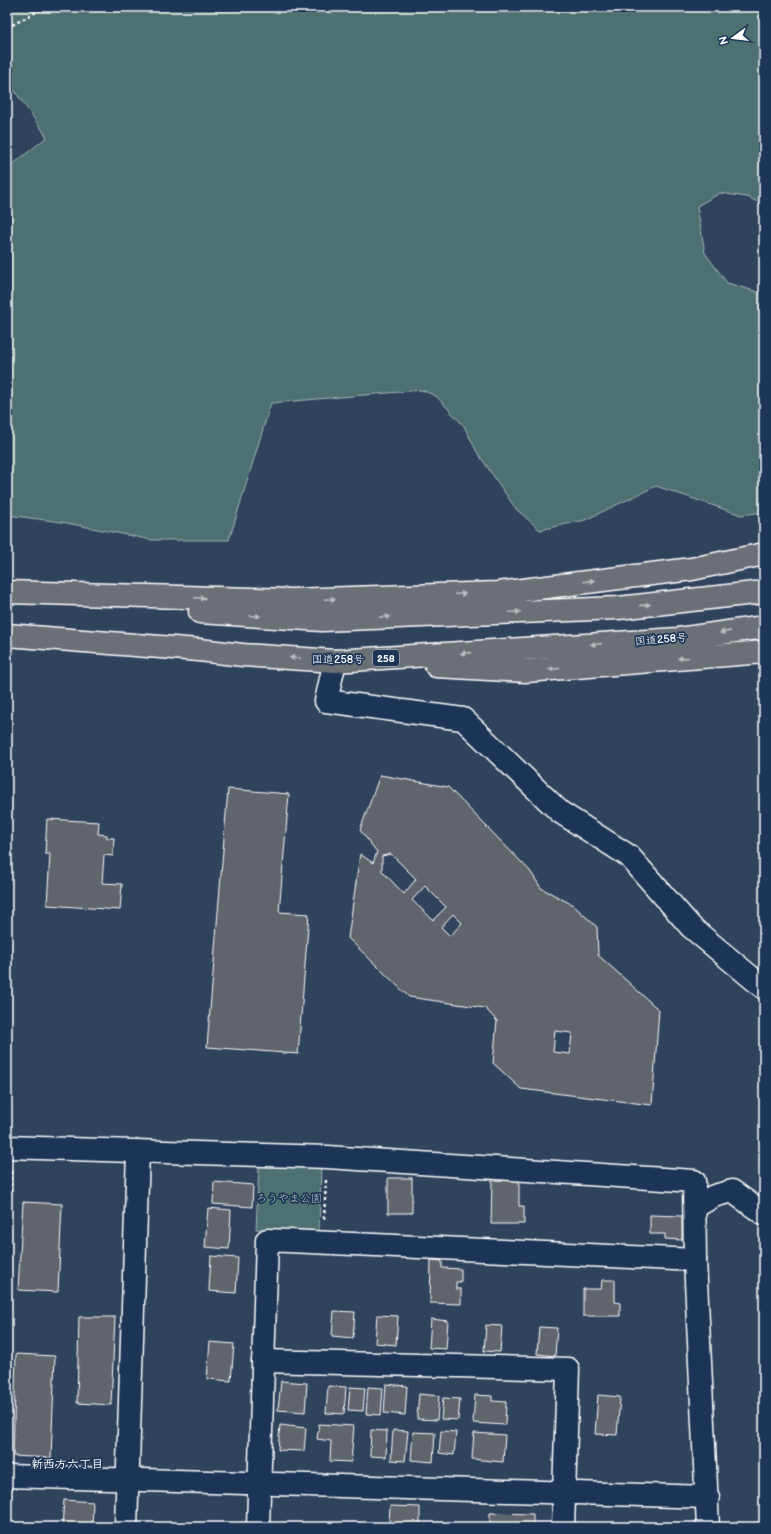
<svg xmlns="http://www.w3.org/2000/svg" width="771" height="1534" viewBox="0 0 771 1534" font-family="'Balsamiq Sans','Klee One',sans-serif">
  <rect width="100%" height="100%" fill="#30435d"/>
  <filter id="ink" filterUnits="userSpaceOnUse"><feTurbulence type="fractalNoise" baseFrequency=".025" numOctaves="2"/><feDisplacementMap in="SourceGraphic" scale="8" xChannelSelector="R" yChannelSelector="G"/><feConvolveMatrix kernelMatrix="1 2 1 2 8 2 1 2 1" color-interpolation-filters="sRGB"/></filter>
  <g filter="url(#ink)">
    <g fill="#4d6f6f" stroke="#a6b7b7">
      <polygon points="7,7 764,7 764,205 747,197 720,193 697,206 705,253 727,283 755,291 764,296 764,512 741,515 656,486 585,520 540,530 516,509 477,452 464,426 436,396 422,390 271,403 229,540 152,540 62,522 7,515 7,169 47,137 7,80"/>
      <polygon points="259,1166 321,1168 319,1233 256,1229"/>
    </g>
    <g fill="#5e656a" stroke="#fff" fill-rule="evenodd">
      <path d="M380,775L448,787L530,871L541,888L573,905L597,927L598,955L659,1010L652,1105L521,1089L493,1063L497,1021L485,1008L409,997L348,938L360,854L373,863L377,852L360,830ZM391,854L416,879L404,894L382,871V856ZM425,886L446,907L433,920L412,900ZM453,914L462,923L450,936L441,927ZM555,1031L572,1033L570,1054L553,1052Z"/>
      <polygon points="228,789 289,794 279,912 309,914 298,1054 207,1047"/>
      <polygon points="47,819 99,822 98,834 107,835 107,838 114,838 113,856 104,855 102,883 122,884 120,910 47,905 50,854 45,854"/>
      <rect x="388" y="1178" width="24" height="35"/>
      <polygon points="492,1179 519,1179 519,1206 524,1206 524,1224 491,1224"/>
      <polygon points="214,1182 253,1185 252,1207 213,1204"/>
      <polygon points="23,1202 62,1204 58,1292 18,1290"/>
      <polygon points="208,1208 231,1210 229,1249 205,1247"/>
      <polygon points="650,1215 682,1216 682,1240 665,1239 665,1234 650,1234"/>
      <polygon points="211,1256 238,1258 236,1293 209,1291"/>
      <polygon points="431,1260 442,1261 442,1268 461,1269 461,1282 456,1282 456,1289 461,1289 461,1304 430,1303"/>
      <polygon points="602,1280 615,1280 615,1302 620,1303 620,1316 583,1316 583,1289 601,1289"/>
      <polygon points="334,1311 355,1312 353,1338 332,1336"/>
      <polygon points="377,1315 398,1316 396,1345 375,1343"/>
      <polygon points="79,1317 115,1317 111,1405 77,1403"/>
      <polygon points="431,1319 448,1321 446,1349 429,1348"/>
      <polygon points="486,1325 502,1326 500,1352 484,1351"/>
      <polygon points="539,1327 557,1328 555,1356 537,1354"/>
      <polygon points="210,1342 234,1344 231,1381 207,1379"/>
      <polygon points="16,1354 55,1356 51,1458 13,1456"/>
      <polygon points="281,1381 307,1383 305,1412 278,1410"/>
      <polygon points="386,1384 407,1386 405,1415 384,1413"/>
      <polygon points="328,1386 346,1387 344,1414 326,1413"/>
      <polygon points="350,1387 365,1388 363,1411 348,1410"/>
      <polygon points="368,1387 383,1388 381,1415 366,1414"/>
      <polygon points="419,1394 439,1396 437,1420 417,1419"/>
      <polygon points="475,1395 492,1396 492,1401 506,1402 505,1425 473,1423"/>
      <polygon points="598,1395 620,1397 617,1435 595,1434"/>
      <polygon points="443,1398 460,1399 458,1420 441,1419"/>
      <polygon points="319,1424 354,1426 351,1462 330,1461 331,1441 317,1439"/>
      <polygon points="280,1425 306,1428 304,1451 278,1450"/>
      <polygon points="371,1430 387,1431 386,1457 370,1456"/>
      <polygon points="393,1430 408,1431 405,1461 391,1460"/>
      <polygon points="441,1431 456,1432 454,1455 439,1453"/>
      <polygon points="413,1432 435,1433 433,1462 411,1460"/>
      <polygon points="474,1433 505,1435 503,1462 472,1459"/>
      <polygon points="64,1500 93,1502 92,1527 62,1527"/>
      <polygon points="390,1506 420,1507 420,1527 394,1527 394,1523 389,1523"/>
      <polygon points="490,1513 533,1514 533,1527 490,1527"/>
    </g>
    <g fill="none" stroke-linecap="round" stroke-linejoin="round">
      <g stroke="#fff" stroke-width="25">
        <g id="minor">
          <polyline points="335,661 326,701 463,719 560,812 629,856 691,927 764,988"/>
          <polyline points="7,1147 327,1157 694,1181 695,1260 708,1527"/>
          <polyline points="695,1207 714,1196 732,1191 764,1214"/>
          <polyline points="263,1361 568,1369 563,1527"/>
          <polyline points="7,1476 708,1497"/>
          <polyline points="126,1527 138,1151"/>
          <polyline points="258,1527 267,1240 695,1260"/>
        </g>
      </g>
      <g stroke="#fff" stroke-width="25">
        <g id="highway">
          <polyline points="7,592 291,600 498,593 692,569 764,554"/>
          <polyline points="200,612 322,620 618,608 764,592"/>
          <polyline points="7,635 199,650 243,655 335,661 678,639 764,627"/>
          <polyline points="436,666 526,671 764,652"/>
        </g>
      </g>
      <g stroke="#fff" stroke-width="2.5" stroke-dasharray="3 3" stroke-linecap="butt">
        <polyline points="7,28 45,7"/>
        <polyline points="324,1219 326,1180"/>
        <polyline points="7,1228 9,1221 11,1171"/>
      </g>
      <use href="#minor" stroke="#1d3557" stroke-width="22"/>
      <use href="#highway" stroke="#6b6f75" stroke-width="22"/>
    </g>
    <defs><path id="oneway-solid" d="M-6-.8H1V-3.2L6.5 0L1 3.2V.8H-6Z"/></defs>
    <g fill="#bcbec1">
      <use href="#oneway-solid" transform="translate(589 581) rotate(-7)"/>
      <use href="#oneway-solid" transform="translate(460 594) rotate(-2)"/>
      <use href="#oneway-solid" transform="translate(200 598) rotate(2)"/>
      <use href="#oneway-solid" transform="translate(330 599) rotate(-2)"/>
      <use href="#oneway-solid" transform="translate(645 605) rotate(-6)"/>
      <use href="#oneway-solid" transform="translate(515 612) rotate(-2)"/>
      <use href="#oneway-solid" transform="translate(255 616) rotate(3)"/>
      <use href="#oneway-solid" transform="translate(385 617) rotate(-2)"/>
      <use href="#oneway-solid" transform="translate(725 632) rotate(172)"/>
      <use href="#oneway-solid" transform="translate(596 644) rotate(176)"/>
      <use href="#oneway-solid" transform="translate(466 653) rotate(176)"/>
      <use href="#oneway-solid" transform="translate(295 658) rotate(-176)"/>
      <use href="#oneway-solid" transform="translate(683 658) rotate(175)"/>
      <use href="#oneway-solid" transform="translate(554 669) rotate(175)"/>
    </g>
  </g>
  <g text-anchor="middle" stroke-width="3.5" stroke-linejoin="round" paint-order="stroke">
    <rect fill="#1d3557" stroke="#bbc2cd" stroke-width="1" x="373" y="650" width="26" height="16" rx="3"/>
    <g font-size="10" font-weight="bold" fill="#fff">
      <text x="386" y="662">258</text>
    </g>
    <g font-size="11" fill="#fff" stroke="#1d3557">
      <text transform="translate(661 639) rotate(-5)" y="4">国道258号</text>
      <text x="338" y="663">国道258号</text>
    </g>
    <g font-size="11" fill="#b8c5c5" stroke="#1d3557">
      <text x="289" y="1202">ろうやま公園</text>
    </g>
    <g font-size="12" font-weight="bold" fill="#fff" stroke="#1d3557">
      <text x="67" y="1468">新西方六丁目</text>
    </g>
  </g>
  <rect width="771" height="1534" fill="none" stroke="#1d3557" stroke-width="24"/>
  <rect x="12" y="12" width="747" height="1510" fill="none" stroke="#fff" stroke-width="1.5" filter="url(#ink)"/>
  <g transform="translate(733 38) rotate(255)" stroke="#1d3557" stroke-width="3" paint-order="stroke">
  <path d="M0-3L7 15L0 10L-7 15Z" fill="#ffffff"/>
  <text y="-6" font-size="11" font-weight="bold" text-anchor="middle" fill="#ffffff">N</text>
  </g>
</svg>
